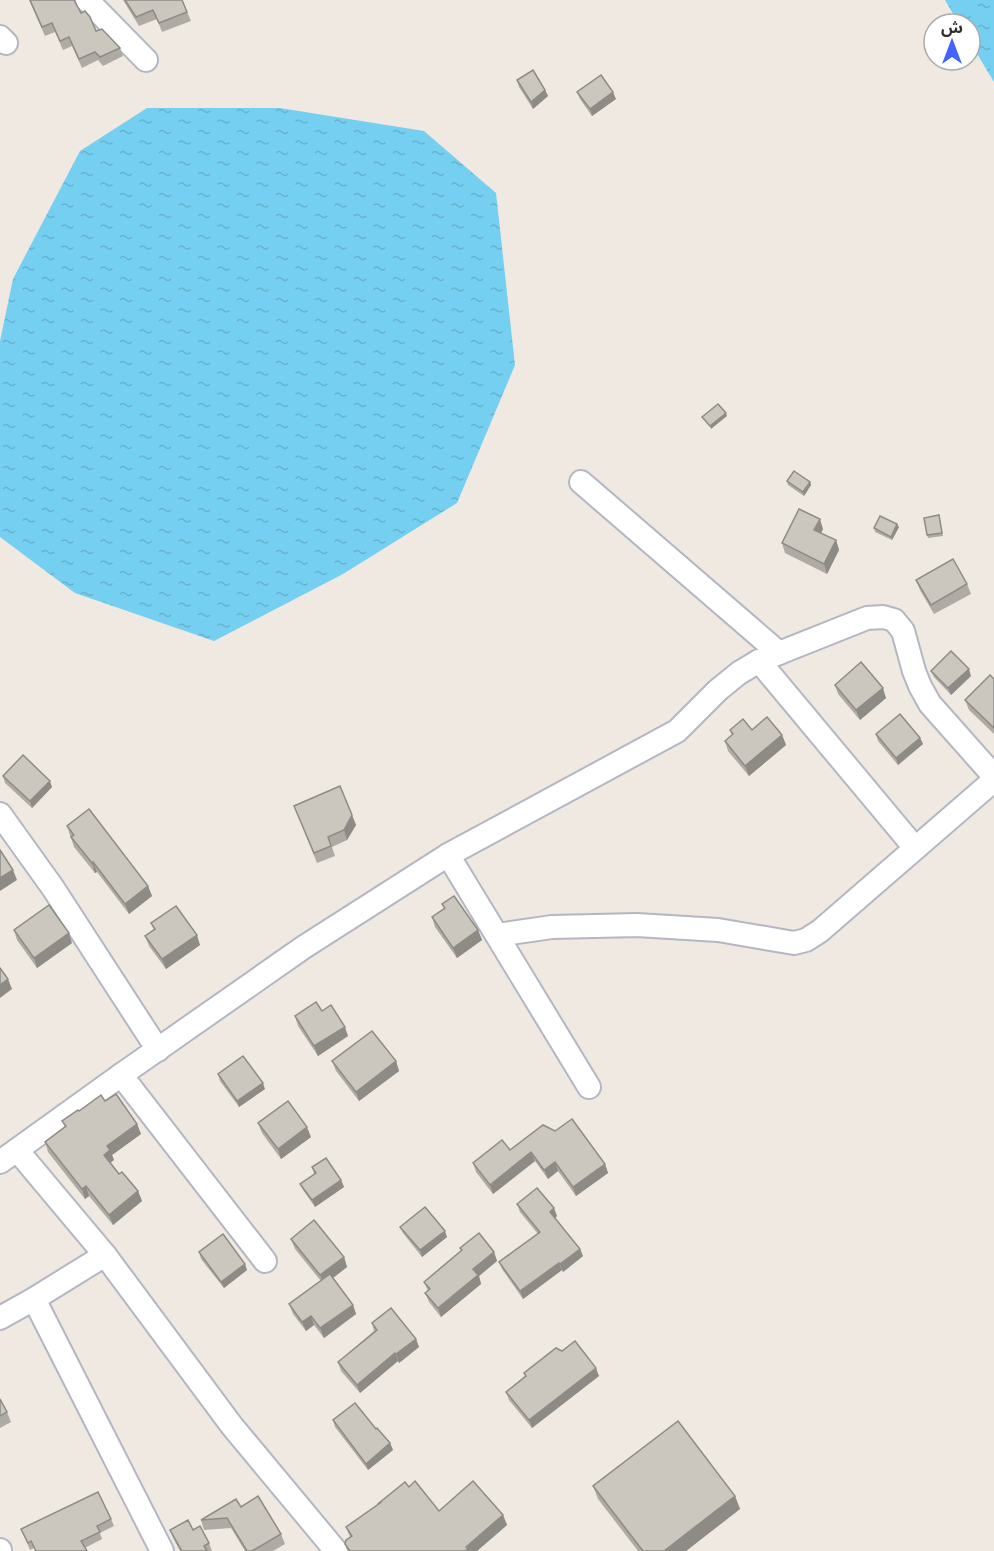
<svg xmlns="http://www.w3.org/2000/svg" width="994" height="1551" viewBox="0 0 994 1551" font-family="'IBM Plex Sans','Noto Sans Arabic',sans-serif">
  <defs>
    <pattern id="water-ripples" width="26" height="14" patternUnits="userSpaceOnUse" patternTransform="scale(1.5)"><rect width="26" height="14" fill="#75cff0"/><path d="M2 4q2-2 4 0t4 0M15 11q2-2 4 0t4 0" fill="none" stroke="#66b2ce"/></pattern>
  </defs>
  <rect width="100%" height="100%" fill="#efe9e1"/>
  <g fill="url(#water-ripples)">
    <polygon points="945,0 994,0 994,82 970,42 970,24 959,24"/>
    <polygon points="147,108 280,108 424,131 496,193 515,365 457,503 343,574 214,641 75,593 0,537 0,341 13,279 80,151"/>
  </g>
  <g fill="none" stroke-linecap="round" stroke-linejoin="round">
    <g stroke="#b4b7c1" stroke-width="26">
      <g id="minor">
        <polyline points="87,0 146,60"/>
        <polyline points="0,37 6,43"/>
        <polyline points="581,482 779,653"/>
        <polyline points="759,661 915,848"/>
        <polyline points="0,814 53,888 158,1050"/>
        <polyline points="448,855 589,1087"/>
        <polyline points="121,1075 265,1261"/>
        <polyline points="17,1150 105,1255 232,1426 336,1551"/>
        <polyline points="0,1162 121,1075 304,947 448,855 677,731 718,690 739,673 759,661 867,618 883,617 894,620 903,631 914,671 920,686 930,704 993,775 993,781 820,931 806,940 794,943 718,930 637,925 552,927 497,935"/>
        <polyline points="34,1299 162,1551"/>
        <polyline points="0,1318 34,1299 105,1255"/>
        <polyline points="0,1550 0,1551"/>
      </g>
    </g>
    <use href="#minor" stroke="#fff" stroke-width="22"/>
  </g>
  <g fill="#afaba4">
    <polygon points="29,0 74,0 81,13 96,31 120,48 123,56 103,66 98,60 82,68 72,46 63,50 55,32 45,36"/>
    <polygon points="123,0 182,0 191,21 162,32 157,19 139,26"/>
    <polygon points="517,80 545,90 548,96 533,109 519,87"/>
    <polygon points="577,92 616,99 592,116 580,99"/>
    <polygon points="787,481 810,482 811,485 804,496 788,485"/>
    <polygon points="940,519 943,536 928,538 927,535"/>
    <polygon points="899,527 892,540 875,532 874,528"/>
    <polygon points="823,529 821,533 836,540 839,550 827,574 785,553 782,543"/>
    <polygon points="916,580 967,584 971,594 934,614 920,590"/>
    <polygon points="931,671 971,676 951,695 934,677"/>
    <polygon points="994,679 994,734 969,710 965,700"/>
    <polygon points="835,685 886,698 860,720 838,694"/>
    <polygon points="730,730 752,730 782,735 786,745 749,776 728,751 725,741 732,735"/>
    <polygon points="876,734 920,738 923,744 898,765 878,741"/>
    <polygon points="3,776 52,787 32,808 5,783"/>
    <polygon points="294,806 352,815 356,825 347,840 332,847 335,856 317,863"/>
    <polygon points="67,826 148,886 152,896 129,914 97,872 95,873 74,847"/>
    <polygon points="442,904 478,930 482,940 457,958 435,927 432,917 444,909"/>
    <polygon points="151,923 200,945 166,969 149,946 145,936 154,930"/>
    <polygon points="14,930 72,943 37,968 17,940"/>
    <polygon points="322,1011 348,1036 318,1056 298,1026 295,1016"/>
    <polygon points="332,1061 396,1061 399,1071 359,1101 336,1071"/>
    <polygon points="218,1074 265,1089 239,1107 220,1081"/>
    <polygon points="105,1101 137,1124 141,1134 112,1155 114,1160 110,1163 119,1174 138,1191 142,1201 113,1225 89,1196 85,1199 48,1152 45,1142 65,1127 62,1121 79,1111"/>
    <polygon points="258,1123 311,1137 281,1159 262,1133"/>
    <polygon points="510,1150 605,1164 608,1173 576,1196 558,1171 548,1179 535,1161 493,1194 476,1172 473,1163"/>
    <polygon points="312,1167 341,1180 344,1187 315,1207 303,1190 300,1184 314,1174"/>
    <polygon points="517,1204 557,1216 555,1218 580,1249 583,1256 563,1272 562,1270 523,1299 502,1269 499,1262 538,1234 520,1212"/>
    <polygon points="400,1227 447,1237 422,1257 403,1233"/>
    <polygon points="291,1239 344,1257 347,1267 333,1278 353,1305 356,1314 324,1338 314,1325 306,1331 293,1314 289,1304 321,1281 295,1249"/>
    <polygon points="460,1248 494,1252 497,1261 479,1276 481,1284 441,1317 429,1302 425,1293 428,1291 424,1282 461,1251"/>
    <polygon points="199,1252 247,1270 224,1288 201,1259"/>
    <polygon points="372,1323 416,1339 419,1347 399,1363 398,1361 360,1393 341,1371 338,1362 374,1331"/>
    <polygon points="562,1351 599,1376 532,1428 509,1400 506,1392 525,1376 524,1373"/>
    <polygon points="0,1399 7,1412 11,1422 0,1428"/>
    <polygon points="333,1420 376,1429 390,1443 393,1450 368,1470 335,1427"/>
    <polygon points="593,1486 735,1496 740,1509 686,1551 638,1551 598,1499"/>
    <polygon points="409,1487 439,1511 503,1515 507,1525 477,1551 348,1551 345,1544 350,1537 346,1527"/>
    <polygon points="241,1507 281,1534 285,1544 273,1551 245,1551 231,1528 204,1530 201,1520"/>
    <polygon points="111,1519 114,1526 100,1533 102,1539 85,1548 87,1551 35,1551 34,1548 30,1550 21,1529"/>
    <polygon points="170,1530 193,1530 209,1543 212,1551 180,1551 174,1540"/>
  </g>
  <g fill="#8e8b86">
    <polygon points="545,90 548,96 533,109 531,102"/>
    <polygon points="613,92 616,99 592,116 590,109"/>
    <polygon points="726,413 727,416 711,429 710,426"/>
    <polygon points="810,482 811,485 804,496 803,492"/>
    <polygon points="820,519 823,529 818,540 814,530"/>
    <polygon points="897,524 899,527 892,540 891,537"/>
    <polygon points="836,540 839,550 827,574 824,564"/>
    <polygon points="969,669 971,676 951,695 948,688"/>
    <polygon points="883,688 886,698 860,720 856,710"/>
    <polygon points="782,735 786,745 749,776 745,766"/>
    <polygon points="920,738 923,744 898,765 896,758"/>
    <polygon points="50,781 52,787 32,808 30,801"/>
    <polygon points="352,815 356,825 347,840 344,830"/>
    <polygon points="93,862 97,872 95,873 92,863"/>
    <polygon points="13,870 17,880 0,891 0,878"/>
    <polygon points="148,886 152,896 129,914 125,904"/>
    <polygon points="478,930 482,940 457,958 453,948"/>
    <polygon points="69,933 72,943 37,968 34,958"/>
    <polygon points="197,935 200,945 166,969 162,959"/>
    <polygon points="8,979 12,989 0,998 0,985"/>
    <polygon points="345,1027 348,1036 318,1056 314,1046"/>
    <polygon points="396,1061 399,1071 359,1101 356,1092"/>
    <polygon points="263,1083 265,1089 239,1107 237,1101"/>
    <polygon points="137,1124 141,1134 112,1155 114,1160 107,1165 104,1155 107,1146"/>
    <polygon points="307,1127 311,1137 281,1159 278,1149"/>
    <polygon points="531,1152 535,1161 493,1194 490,1185"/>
    <polygon points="555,1162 558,1171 548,1179 544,1170"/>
    <polygon points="605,1164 608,1173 576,1196 573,1187"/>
    <polygon points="341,1180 344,1187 315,1207 312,1200"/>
    <polygon points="86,1186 89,1196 85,1199 82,1189"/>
    <polygon points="138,1191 142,1201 113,1225 109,1215"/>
    <polygon points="554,1208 557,1216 553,1220 550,1212"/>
    <polygon points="445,1231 447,1237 422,1257 420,1250"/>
    <polygon points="580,1249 583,1256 563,1272 560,1264"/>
    <polygon points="494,1252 497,1261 479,1276 481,1284 441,1317 438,1308 473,1269"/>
    <polygon points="344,1257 347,1267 324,1285 320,1275"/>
    <polygon points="559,1263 562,1270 523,1299 520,1291"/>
    <polygon points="245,1264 247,1270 224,1288 221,1282"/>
    <polygon points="353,1305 356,1314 324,1338 320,1328"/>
    <polygon points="311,1316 314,1325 306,1331 302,1322"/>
    <polygon points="416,1339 419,1347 399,1363 396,1354"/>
    <polygon points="395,1353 398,1361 360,1393 357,1385"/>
    <polygon points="596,1368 599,1376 532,1428 529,1420"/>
    <polygon points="390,1443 393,1450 368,1470 366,1464"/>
    <polygon points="735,1496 740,1509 686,1551 664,1551"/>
    <polygon points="503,1515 507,1525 477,1551 465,1551 466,1547"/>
  </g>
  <g fill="#cbc7bf" stroke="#8e8b86" stroke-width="1.5">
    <polygon points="30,0 74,0 81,13 85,11 90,17 96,31 102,29 120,48 100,57 95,52 79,59 69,37 60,41 52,23 42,27"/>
    <polygon points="125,0 182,0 187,12 159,23 153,10 136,17"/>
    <polygon points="533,70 545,90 531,102 517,80"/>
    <polygon points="601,75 613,92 590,109 577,92"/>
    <polygon points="718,404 726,413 710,426 702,417"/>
    <polygon points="794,471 810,482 803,492 787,481"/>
    <polygon points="799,509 820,519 814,530 836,540 824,564 782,543"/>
    <polygon points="939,515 942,533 927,535 924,518"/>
    <polygon points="880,516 897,524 891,537 874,528"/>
    <polygon points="953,559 967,584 931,605 916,580"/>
    <polygon points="951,651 969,669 948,688 931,671"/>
    <polygon points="861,662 883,688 856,710 835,685"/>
    <polygon points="990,675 994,679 994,728 965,700"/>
    <polygon points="900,714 920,738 896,758 876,734"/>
    <polygon points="767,717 782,735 745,766 725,741 733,734 730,730 743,719 752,730"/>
    <polygon points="23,755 50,781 30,801 3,776"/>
    <polygon points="340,786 352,815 344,830 328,837 331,846 314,853 294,806"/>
    <polygon points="89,809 148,886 125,904 93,862 92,863 71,837 74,835 67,826"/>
    <polygon points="0,850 13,870 0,878"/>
    <polygon points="454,896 478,930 453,948 432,917 445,908 442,904"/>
    <polygon points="49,905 69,933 34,958 14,930"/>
    <polygon points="176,906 197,935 162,959 145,936 155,929 151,923"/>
    <polygon points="0,968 8,979 0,985"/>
    <polygon points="316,1002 322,1011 331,1005 345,1027 314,1046 295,1016"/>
    <polygon points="372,1031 396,1061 356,1092 332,1061"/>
    <polygon points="243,1056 263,1083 237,1101 218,1074"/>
    <polygon points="116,1094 137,1124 107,1146 110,1150 104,1155 119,1174 122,1172 138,1191 109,1215 86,1186 82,1189 45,1142 66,1126 62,1121 78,1110 79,1111 101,1095 105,1101"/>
    <polygon points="288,1101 307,1127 278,1149 258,1123"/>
    <polygon points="572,1119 605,1164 573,1187 555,1162 544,1170 531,1152 490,1185 473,1163 502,1140 510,1150 543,1125 555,1131"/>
    <polygon points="326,1158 341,1180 312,1200 300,1184 316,1173 312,1167"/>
    <polygon points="537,1188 554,1208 550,1212 580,1249 560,1264 559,1263 520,1291 499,1262 540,1232 517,1204"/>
    <polygon points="425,1207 445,1231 420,1250 400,1227"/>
    <polygon points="314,1220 344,1257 320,1275 291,1239"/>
    <polygon points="479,1233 494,1252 473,1269 478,1275 438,1308 425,1293 430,1289 424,1282 462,1250 460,1248"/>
    <polygon points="223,1234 245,1264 221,1282 199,1252"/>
    <polygon points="330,1274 353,1305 320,1328 311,1316 302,1322 289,1304"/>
    <polygon points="391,1308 416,1339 396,1354 395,1353 357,1385 338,1362 377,1330 372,1323"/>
    <polygon points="575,1341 596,1368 529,1420 506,1392 526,1376 524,1373 556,1348 562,1351"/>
    <polygon points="0,1399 7,1412 0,1416"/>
    <polygon points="355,1403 376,1429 377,1428 390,1443 366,1464 333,1420"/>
    <polygon points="678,1421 735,1496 664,1551 643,1551 593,1486"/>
    <polygon points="415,1481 439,1511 473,1481 503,1515 466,1547 468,1549 465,1551 350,1551 345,1544 346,1540 352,1536 346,1527 380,1503 379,1503 405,1482 409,1487"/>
    <polygon points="98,1492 111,1519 97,1526 100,1532 81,1541 87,1551 36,1551 31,1541 28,1543 21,1529"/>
    <polygon points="258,1496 281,1534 252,1551 247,1551 227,1518 201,1520 236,1499 241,1507"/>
    <polygon points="188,1520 193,1530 200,1526 209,1543 204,1546 207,1551 182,1551 170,1530"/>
  </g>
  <g transform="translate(952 42)"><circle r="28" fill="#ffffff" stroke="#ababab" stroke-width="1.5"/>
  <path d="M0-4.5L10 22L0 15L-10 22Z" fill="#4264fb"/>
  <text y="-9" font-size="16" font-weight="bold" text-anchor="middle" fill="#2e2e2e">ش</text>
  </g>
</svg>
